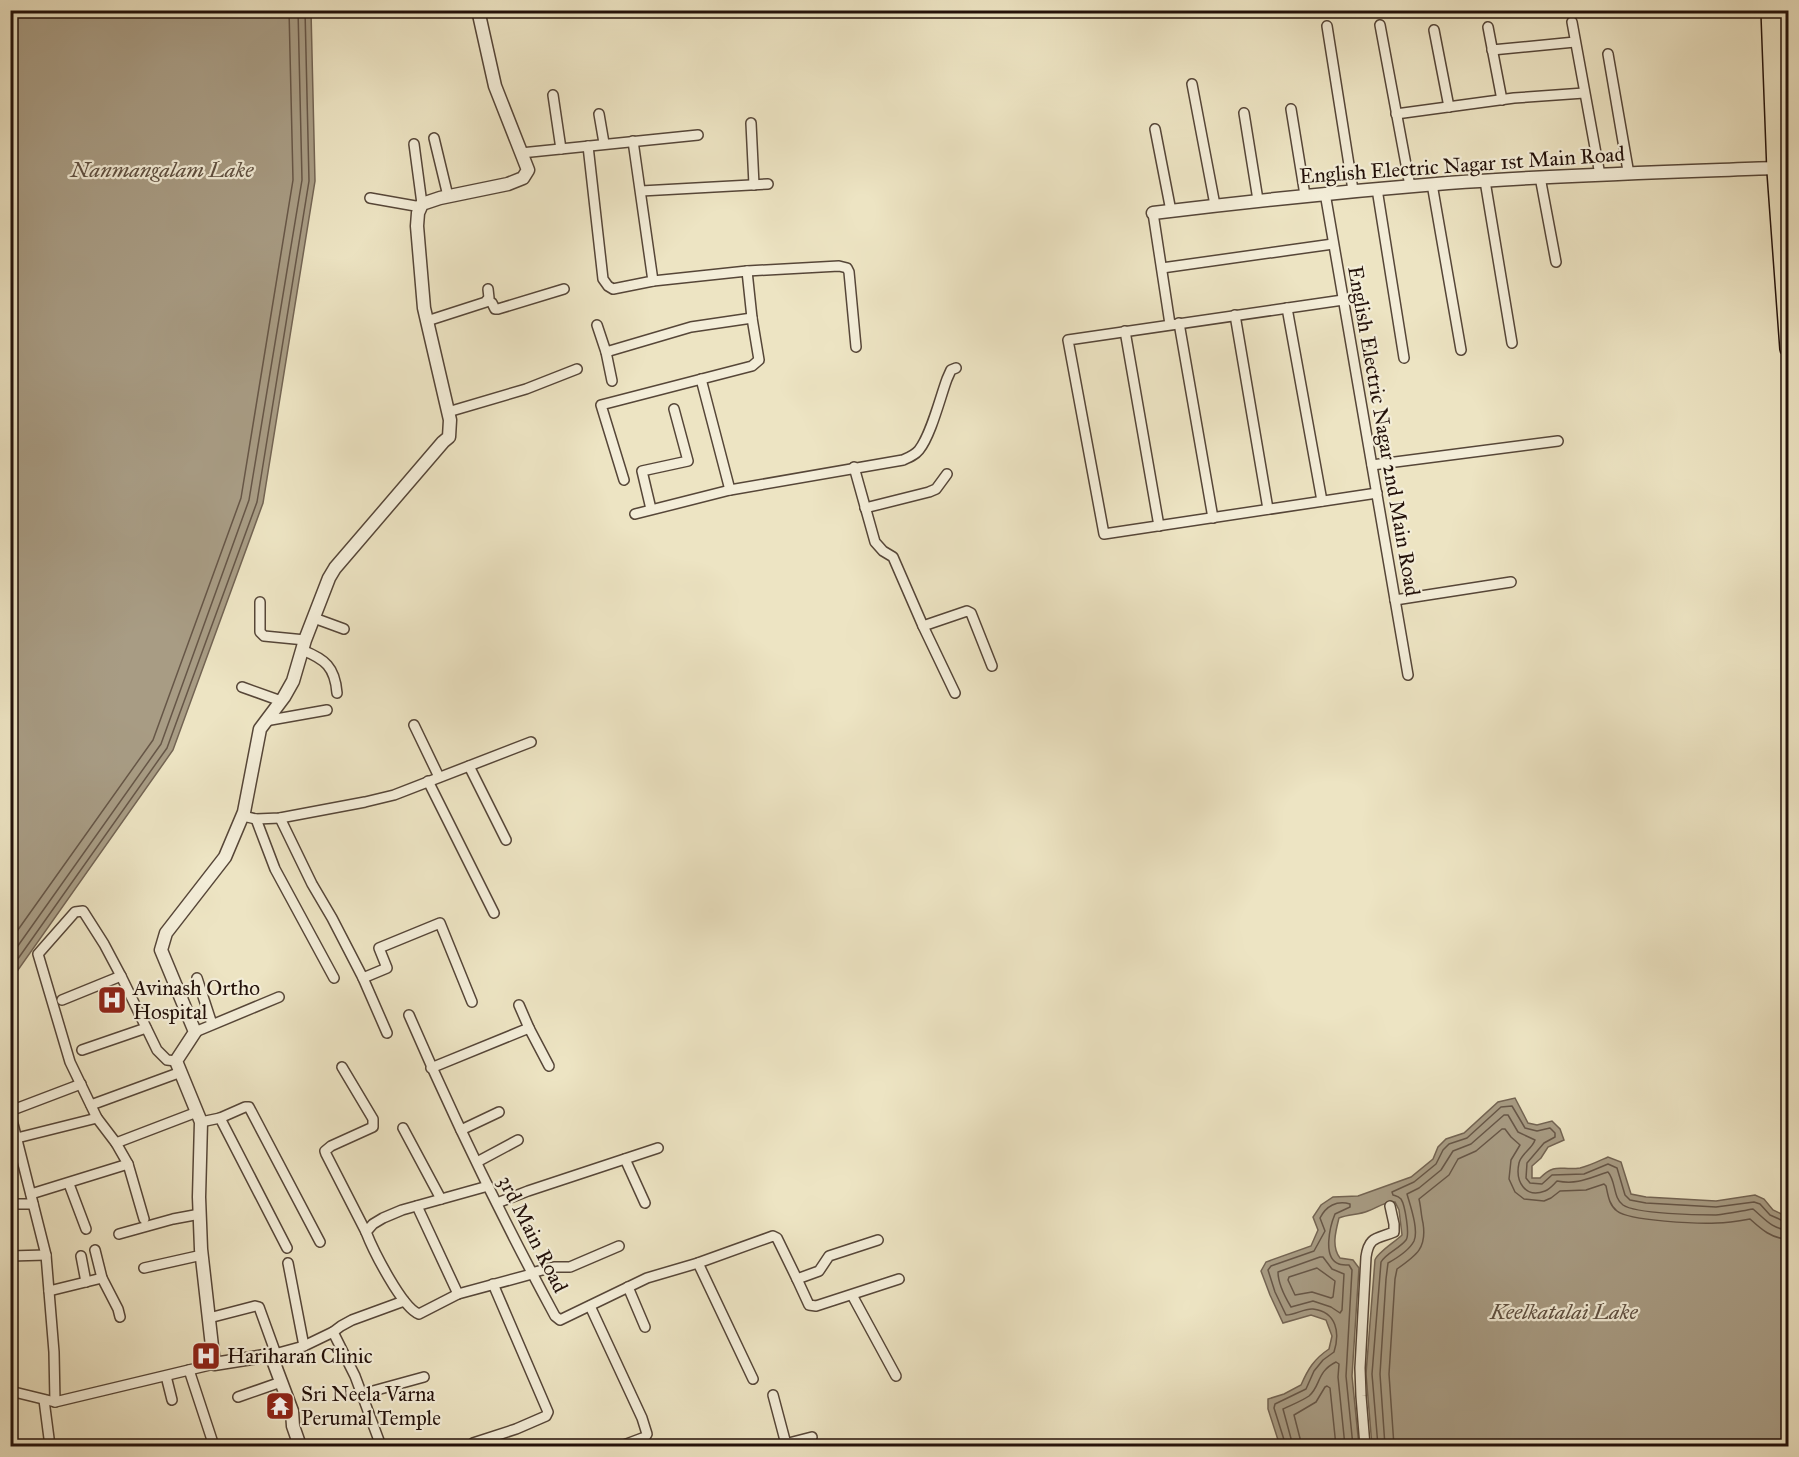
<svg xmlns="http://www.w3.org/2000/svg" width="1799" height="1457" viewBox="0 0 1799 1457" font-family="'IM FELL Great Primer',serif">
  <rect width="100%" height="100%" fill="#ede4c3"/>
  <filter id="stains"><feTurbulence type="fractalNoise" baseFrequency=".00333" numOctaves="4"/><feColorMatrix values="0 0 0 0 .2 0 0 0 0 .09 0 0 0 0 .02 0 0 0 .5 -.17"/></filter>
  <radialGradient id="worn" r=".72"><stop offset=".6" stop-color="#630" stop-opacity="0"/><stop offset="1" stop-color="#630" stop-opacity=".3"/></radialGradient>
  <g fill="#a89c84" stroke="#736453" stroke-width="1.5">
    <polygon points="11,10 311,11 315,181 263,503 173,750 11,980"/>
    <path d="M1515,1098L1528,1123L1537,1125L1552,1121L1560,1129L1564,1140L1548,1147L1541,1158L1532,1166V1178H1540C1556,1162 1561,1171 1580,1168C1589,1166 1599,1161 1608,1157L1621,1162L1631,1194L1646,1197L1716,1201L1755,1195L1764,1199L1773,1210L1786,1216L1788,1220V1446H1372L1366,1374L1375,1260C1378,1252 1395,1242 1402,1235L1399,1210L1395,1202C1385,1201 1377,1208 1368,1211C1359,1215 1349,1214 1339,1218C1336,1230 1331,1247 1340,1258L1353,1260L1359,1268L1352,1376L1359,1446H1280L1268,1409V1399L1284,1394L1301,1385C1308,1369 1314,1359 1329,1349L1332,1336L1326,1320L1311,1315L1283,1323L1270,1295L1261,1271L1266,1262L1311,1246L1318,1230L1313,1217L1321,1205L1333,1197L1358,1196L1411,1177L1433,1159L1438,1147L1446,1139L1464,1133L1498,1102Z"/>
  </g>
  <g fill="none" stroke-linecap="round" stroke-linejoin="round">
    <g stroke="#665647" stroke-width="1.5">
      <polyline points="10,941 153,740 241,498 293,180 289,10"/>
      <polyline points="10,957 161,744 249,500 302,180 298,10"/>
      <polyline points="10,970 167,748 257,502 309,181 305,10"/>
      <path d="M1320,1257H1323L1332,1269L1344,1274L1342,1310L1340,1313L1331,1307L1313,1301L1291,1307C1285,1297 1278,1283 1278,1272Z"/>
      <polygon points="1317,1268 1335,1281 1333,1297 1331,1298 1312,1292 1295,1295 1288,1280 1289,1277"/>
      <path d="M1286,1446L1274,1408L1275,1404L1306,1389L1314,1371L1323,1360L1334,1352C1340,1333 1337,1312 1313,1309C1305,1308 1295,1315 1286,1315L1275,1292L1268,1270L1271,1266L1314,1251L1325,1231L1320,1218C1326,1206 1337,1200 1350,1204V1207L1335,1214C1330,1226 1322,1258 1339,1264C1342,1265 1346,1265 1349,1265L1352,1270L1346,1376L1353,1446"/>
      <path d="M1293,1446L1283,1409C1291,1405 1302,1401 1309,1396C1321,1386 1316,1372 1336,1362L1339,1364L1338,1377L1345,1446"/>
      <polyline points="1302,1446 1294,1415 1316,1402 1325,1387 1327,1386 1330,1388 1336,1446"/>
      <path d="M1378,1446L1372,1374L1381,1262C1386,1253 1399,1249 1406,1240C1410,1235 1405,1205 1401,1199C1398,1196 1396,1196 1393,1195L1392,1192L1414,1182L1436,1164L1443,1150L1449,1144L1467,1138L1501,1107L1512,1106L1525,1128L1537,1131L1550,1128L1555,1133V1137L1544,1143L1527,1163L1526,1178L1530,1183L1542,1184L1552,1175L1584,1174L1608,1164L1617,1168L1625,1195L1630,1200L1646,1203L1716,1207L1754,1202L1760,1204L1770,1215L1788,1223"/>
      <path d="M1385,1446L1380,1374L1386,1279L1388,1263C1397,1258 1409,1251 1414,1241C1419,1230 1410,1205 1407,1194L1419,1188L1441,1170L1453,1151L1471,1144L1504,1115H1508L1518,1132L1535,1140C1532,1149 1521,1154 1519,1163C1515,1181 1525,1199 1545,1191C1550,1189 1553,1185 1557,1181C1578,1185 1589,1178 1608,1172C1616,1181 1613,1198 1623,1205C1636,1214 1699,1215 1716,1215C1728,1214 1741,1211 1753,1209C1765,1219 1772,1229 1788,1230"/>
      <path d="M1394,1446L1389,1374L1395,1279L1397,1269C1417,1255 1427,1248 1423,1223C1421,1215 1421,1207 1419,1199L1449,1175L1458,1159L1476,1151L1502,1129H1505L1511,1137L1520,1145L1511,1160L1509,1179L1515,1192L1524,1199L1544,1201L1551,1198L1560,1191L1586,1190L1604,1184L1606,1186C1608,1195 1609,1205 1617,1211C1629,1221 1699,1224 1717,1223C1728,1223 1739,1221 1750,1219C1761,1229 1772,1239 1788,1239"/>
    </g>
    <g stroke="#564638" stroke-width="12">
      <g id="minor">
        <polyline points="1572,22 1600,175"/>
        <polyline points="1380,25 1410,186"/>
        <polyline points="1327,26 1353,190"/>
        <polyline points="1488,27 1502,100"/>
        <polyline points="1434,30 1449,107"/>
        <polyline points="1492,50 1575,42"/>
        <polygon points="1608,54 1629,174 1628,171"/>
        <polyline points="1192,84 1215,205"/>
        <polyline points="553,95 561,149"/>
        <polyline points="1291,109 1305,195"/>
        <polyline points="1244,113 1258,200"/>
        <polyline points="599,114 604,143"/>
        <polyline points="1396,114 1514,98 1584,93"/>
        <polyline points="751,123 754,185"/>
        <polyline points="1155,129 1171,211"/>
        <polyline points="434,138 448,196"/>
        <polyline points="414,144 422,204"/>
        <polyline points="588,146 603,279 608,286 613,289 653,281 633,141"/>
        <polyline points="521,153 698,135"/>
        <polyline points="1540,177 1556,262"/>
        <polyline points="1485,181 1512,343"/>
        <polyline points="1432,184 1461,350"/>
        <polyline points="1377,189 1404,358"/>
        <polyline points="641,191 768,184"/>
        <polyline points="1325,193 1408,675"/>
        <polyline points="370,198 421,207"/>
        <polyline points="1153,213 1170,324"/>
        <polyline points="1162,268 1333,244"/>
        <polyline points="747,271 839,266 847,268 849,272 856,347"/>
        <polyline points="487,300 492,303 495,309 498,309 564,289"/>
        <polyline points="1343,300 1068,340 1104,534 1377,493"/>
        <polyline points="1287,308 1322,501"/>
        <polyline points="1235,315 1268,509"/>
        <polyline points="427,321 486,302 489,298 488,289"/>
        <polyline points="1179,323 1213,518"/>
        <polyline points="597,325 606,352 612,381"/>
        <polyline points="1125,331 1159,526"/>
        <polyline points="606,352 691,327 752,318"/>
        <polyline points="701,379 730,490"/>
        <polyline points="448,412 526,389 577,369"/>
        <polyline points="1372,465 1558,441"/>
        <polyline points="854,467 875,542 883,551 893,557 923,626 955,693"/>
        <polyline points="624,480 601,405 752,366 759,360 752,318 747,271 653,281"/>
        <polyline points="865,508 929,492 936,489 947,474"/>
        <polyline points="651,509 642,471 688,461 674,409"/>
        <path d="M635,514L730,490L903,460C910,457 915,455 919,450C931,435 940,398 947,379L951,370L956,368"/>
        <polyline points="1395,600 1511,582"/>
        <polyline points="260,602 260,632 264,636 305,640"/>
        <polyline points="314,618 344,629"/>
        <polyline points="923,626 967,611 971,613 992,666"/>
        <path d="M302,650C325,659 335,667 337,693"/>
        <polyline points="242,687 281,701"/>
        <polyline points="265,721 327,710"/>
        <polyline points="414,725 439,777"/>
        <polyline points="469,766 506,840"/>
        <polyline points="428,781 494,913"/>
        <polyline points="243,816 256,819 280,818 365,802 394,795 531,742"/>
        <polyline points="280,818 312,884 332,918 363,978 387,1033"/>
        <polyline points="256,819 275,869 334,978"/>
        <polyline points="197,978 212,1024"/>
        <polyline points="363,978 387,968 379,948 440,923 472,1002"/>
        <polyline points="62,1000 121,976"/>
        <path d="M409,1015C453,1117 502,1218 555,1316L560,1320L647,1278L698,1263L773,1236L777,1238L797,1279L819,1271L829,1256L878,1240"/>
        <polyline points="529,1028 549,1066"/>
        <polyline points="195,1032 279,997"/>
        <polyline points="82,1050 146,1028"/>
        <polyline points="342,1067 373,1119 373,1127 331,1146 325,1151 326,1154 366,1232"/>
        <polyline points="431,1068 529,1028 519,1005"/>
        <polyline points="91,1105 181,1072"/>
        <polyline points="10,1111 81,1084"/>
        <polyline points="10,1112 46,1255 54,1352 55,1402"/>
        <polyline points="220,1118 287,1248"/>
        <polyline points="201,1122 220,1118 245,1107 249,1107 320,1242"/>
        <polyline points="403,1128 441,1199"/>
        <polyline points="461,1130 499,1112"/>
        <polyline points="17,1138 97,1118"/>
        <polyline points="116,1143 197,1112"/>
        <polyline points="625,1159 645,1203"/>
        <polyline points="477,1162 518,1140"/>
        <polyline points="69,1184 86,1229"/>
        <path d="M488,1186L402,1210L383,1218L373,1224L366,1232C373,1250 402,1308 419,1314L458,1294L532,1274"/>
        <polyline points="31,1194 128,1164"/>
        <polyline points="497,1203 528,1191 658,1148"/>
        <polyline points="10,1204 33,1204"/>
        <polyline points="417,1206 458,1294"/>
        <polyline points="144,1219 128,1164 116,1143 97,1118 70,1062 38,954 75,912 83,911 104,944 121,976 157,1050 167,1060 176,1061"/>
        <polyline points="119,1234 173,1219 200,1214"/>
        <polyline points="95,1250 102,1278 118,1309 120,1317"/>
        <polyline points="10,1256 46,1255"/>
        <polyline points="81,1256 86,1282"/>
        <polyline points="288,1263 304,1346"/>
        <polyline points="698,1263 753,1379"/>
        <polyline points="144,1268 202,1255"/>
        <polyline points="531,1273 554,1267 570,1267 619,1246"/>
        <polyline points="797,1279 809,1305 816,1306 899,1279"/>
        <polyline points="628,1287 645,1327"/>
        <polyline points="49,1291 102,1278"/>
        <polyline points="852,1295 896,1376"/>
        <polyline points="590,1306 642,1418 647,1434 645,1437 621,1446"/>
        <polyline points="209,1318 255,1306 259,1307 276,1354"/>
        <polyline points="333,1332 355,1376 381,1446"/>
        <polyline points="271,1355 304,1346 333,1332 341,1326 352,1320 404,1301"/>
        <polyline points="189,1370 214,1446"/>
        <polyline points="166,1376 172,1400"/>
        <polyline points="10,1391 55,1402 214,1364"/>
        <polyline points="362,1394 424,1377"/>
        <polyline points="773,1395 786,1444"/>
        <polyline points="238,1397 281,1382"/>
        <polyline points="44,1400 50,1446"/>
        <polyline points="473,1443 516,1429 546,1416 548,1412 493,1284"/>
        <polyline points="777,1446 812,1437"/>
        <path d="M1365,1446L1361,1396L1360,1368L1366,1257C1369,1236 1377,1239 1394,1232V1224L1390,1206"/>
      </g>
    </g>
    <g stroke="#564638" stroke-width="15">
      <g id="tertiary">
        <path d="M1153,213C1251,201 1349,191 1448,183C1557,175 1666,172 1775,168"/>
        <polyline points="300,1446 293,1426 292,1411 271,1355 214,1364 201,1249 199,1197 201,1122 176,1061 195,1032 161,950 166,933 225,857 244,812 260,729 284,697 293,681 305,640 329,578 335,568 443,442 449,437 450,420 424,308 417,226 418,213 422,204 440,198 508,184 523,178 528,170 495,86 478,10"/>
      </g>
    </g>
    <g stroke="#23110a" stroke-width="18">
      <g id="primary">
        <polyline points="1769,10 1775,171 1788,349"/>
        <polyline points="1780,10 1788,173"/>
      </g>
    </g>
    <use href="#minor" stroke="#f3edd8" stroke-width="9"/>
    <use href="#tertiary" stroke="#f3edd8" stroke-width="12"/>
    <use href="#primary" stroke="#ede4c3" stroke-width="15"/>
  </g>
  <defs>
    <g id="hospital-square" transform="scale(1.5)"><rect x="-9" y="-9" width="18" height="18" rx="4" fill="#8f2418" stroke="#f3edd8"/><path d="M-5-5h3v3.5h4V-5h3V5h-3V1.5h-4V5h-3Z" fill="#fff"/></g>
    <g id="temple-square" transform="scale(1.5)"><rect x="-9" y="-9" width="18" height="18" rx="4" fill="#8f2418" stroke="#f3edd8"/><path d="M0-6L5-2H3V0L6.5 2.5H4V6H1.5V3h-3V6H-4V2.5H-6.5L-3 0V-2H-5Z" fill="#fff"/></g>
  </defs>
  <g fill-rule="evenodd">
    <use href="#hospital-square" x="112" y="1000"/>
    <use href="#hospital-square" x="206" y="1356"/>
    <use href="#temple-square" x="280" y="1406"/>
  </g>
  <g text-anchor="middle" stroke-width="4.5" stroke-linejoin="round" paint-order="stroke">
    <g font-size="21" fill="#23110a" stroke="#f3edd8">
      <text transform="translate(1462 165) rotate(-4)" y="7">English Electric Nagar 1st Main Road</text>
      <text transform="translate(1384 431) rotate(80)" y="7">English Electric Nagar 2nd Main Road</text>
      <text transform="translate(533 1234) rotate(63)" y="7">3rd Main Road</text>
    </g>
    <g font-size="21" fill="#23110a" stroke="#f3edd8" text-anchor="start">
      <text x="133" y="995">Avinash Ortho<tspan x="133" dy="24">Hospital</tspan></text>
      <text x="227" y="1363">Hariharan Clinic</text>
      <text x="301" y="1401">Sri Neela Varna<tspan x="301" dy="24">Perumal Temple</tspan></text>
    </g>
    <g font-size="22" font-style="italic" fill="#5f5041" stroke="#f3edd8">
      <text x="162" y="177">Nanmangalam Lake</text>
      <text x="1564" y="1319">Keelkatalai Lake</text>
    </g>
  </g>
  <rect width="1799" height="1457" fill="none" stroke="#ede4c3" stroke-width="36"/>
  <rect x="12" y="12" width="1775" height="1433" fill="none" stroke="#23110a" stroke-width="3"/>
  <rect x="18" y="18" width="1763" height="1421" fill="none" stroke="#23110a" stroke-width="1.5"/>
  <rect width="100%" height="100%" filter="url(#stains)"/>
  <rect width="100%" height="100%" fill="url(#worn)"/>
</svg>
